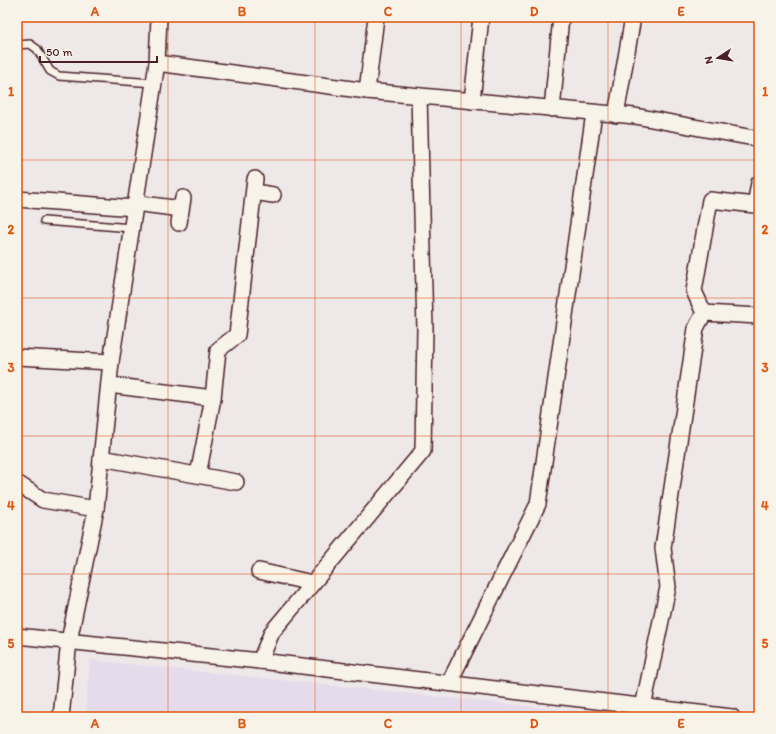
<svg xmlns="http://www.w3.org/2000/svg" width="776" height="734" viewBox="0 0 776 734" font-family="Itim,sans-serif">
  <rect width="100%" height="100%" fill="#efe8e9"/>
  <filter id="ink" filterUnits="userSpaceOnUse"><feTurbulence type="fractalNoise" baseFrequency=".025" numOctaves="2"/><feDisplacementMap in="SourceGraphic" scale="8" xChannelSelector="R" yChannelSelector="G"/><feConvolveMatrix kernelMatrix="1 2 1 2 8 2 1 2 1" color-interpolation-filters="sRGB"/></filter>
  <g filter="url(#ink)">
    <polygon fill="#e5dbeb" points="90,660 630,717 85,717"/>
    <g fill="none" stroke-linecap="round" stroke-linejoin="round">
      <g stroke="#4a1f2b" stroke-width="10">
        <g id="lane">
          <polyline points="17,45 30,44 37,49 50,71 59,76 154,83"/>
          <polyline points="44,221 132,228"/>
        </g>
      </g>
      <g stroke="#4a1f2b" stroke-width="18">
        <g id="street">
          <polyline points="157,63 367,91 635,116 759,139"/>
          <polyline points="367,91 376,17"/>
          <polyline points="472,101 481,17"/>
          <polyline points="552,109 561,17"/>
          <polyline points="616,115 633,17"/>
          <polyline points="254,192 273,195"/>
          <polyline points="17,199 135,208"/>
          <polyline points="135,203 181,209"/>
          <polyline points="179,223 183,198"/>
          <polyline points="704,313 694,291 710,200 755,205 759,183"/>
          <polyline points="704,313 759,316"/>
          <polyline points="17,357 111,362"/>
          <polyline points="109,385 213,398"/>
          <polyline points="101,458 236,482"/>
          <polyline points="198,475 213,398 218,350 237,335 255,179"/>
          <polyline points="17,483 43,500 96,509"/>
          <polyline points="259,571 312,583"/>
          <polyline points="17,636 260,661 732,717"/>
          <polyline points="260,661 272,632 423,451 425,329 419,96"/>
          <polyline points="449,683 538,504 594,113"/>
          <polyline points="643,707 668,587 663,548 696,328 704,313"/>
          <polyline points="61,717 69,641 96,509 111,362 157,63 159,17"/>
        </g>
      </g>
      <use href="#lane" stroke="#f7f3e8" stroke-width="7"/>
      <use href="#street" stroke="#f7f3e8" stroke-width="15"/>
    </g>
  </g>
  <path fill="none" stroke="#e0560e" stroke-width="1" stroke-opacity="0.55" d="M168,17V717M315,17V717M461,17V717M608,17V717M17,160H759M17,298H759M17,436H759M17,574H759"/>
  <rect width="776" height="734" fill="none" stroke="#f7f3e8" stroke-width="44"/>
  <g transform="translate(718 58) rotate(258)" stroke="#f7f3e8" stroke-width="3" paint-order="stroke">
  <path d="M0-3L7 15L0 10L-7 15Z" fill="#4a1f2b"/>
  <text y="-6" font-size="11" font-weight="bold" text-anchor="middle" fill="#4a1f2b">N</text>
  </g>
  <path d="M40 56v6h117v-6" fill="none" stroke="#4a1f2b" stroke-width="2"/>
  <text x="46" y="56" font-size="12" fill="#4a1f2b" stroke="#f7f3e8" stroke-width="3" paint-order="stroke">50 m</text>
  <rect x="22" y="22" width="732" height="690" fill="none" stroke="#e0560e" stroke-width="1.5"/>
  <g font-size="13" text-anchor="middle" font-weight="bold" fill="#e0560e">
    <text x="95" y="16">A</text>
    <text x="242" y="16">B</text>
    <text x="388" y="16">C</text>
    <text x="534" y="16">D</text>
    <text x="681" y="16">E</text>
    <text x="11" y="96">1</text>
    <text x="765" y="96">1</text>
    <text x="11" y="234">2</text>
    <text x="765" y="234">2</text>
    <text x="11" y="372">3</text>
    <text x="765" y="372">3</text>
    <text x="11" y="510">4</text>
    <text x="765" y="510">4</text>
    <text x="11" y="648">5</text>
    <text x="765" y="648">5</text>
    <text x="95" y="728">A</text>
    <text x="242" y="728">B</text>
    <text x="388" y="728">C</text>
    <text x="534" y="728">D</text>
    <text x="681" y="728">E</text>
  </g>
</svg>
